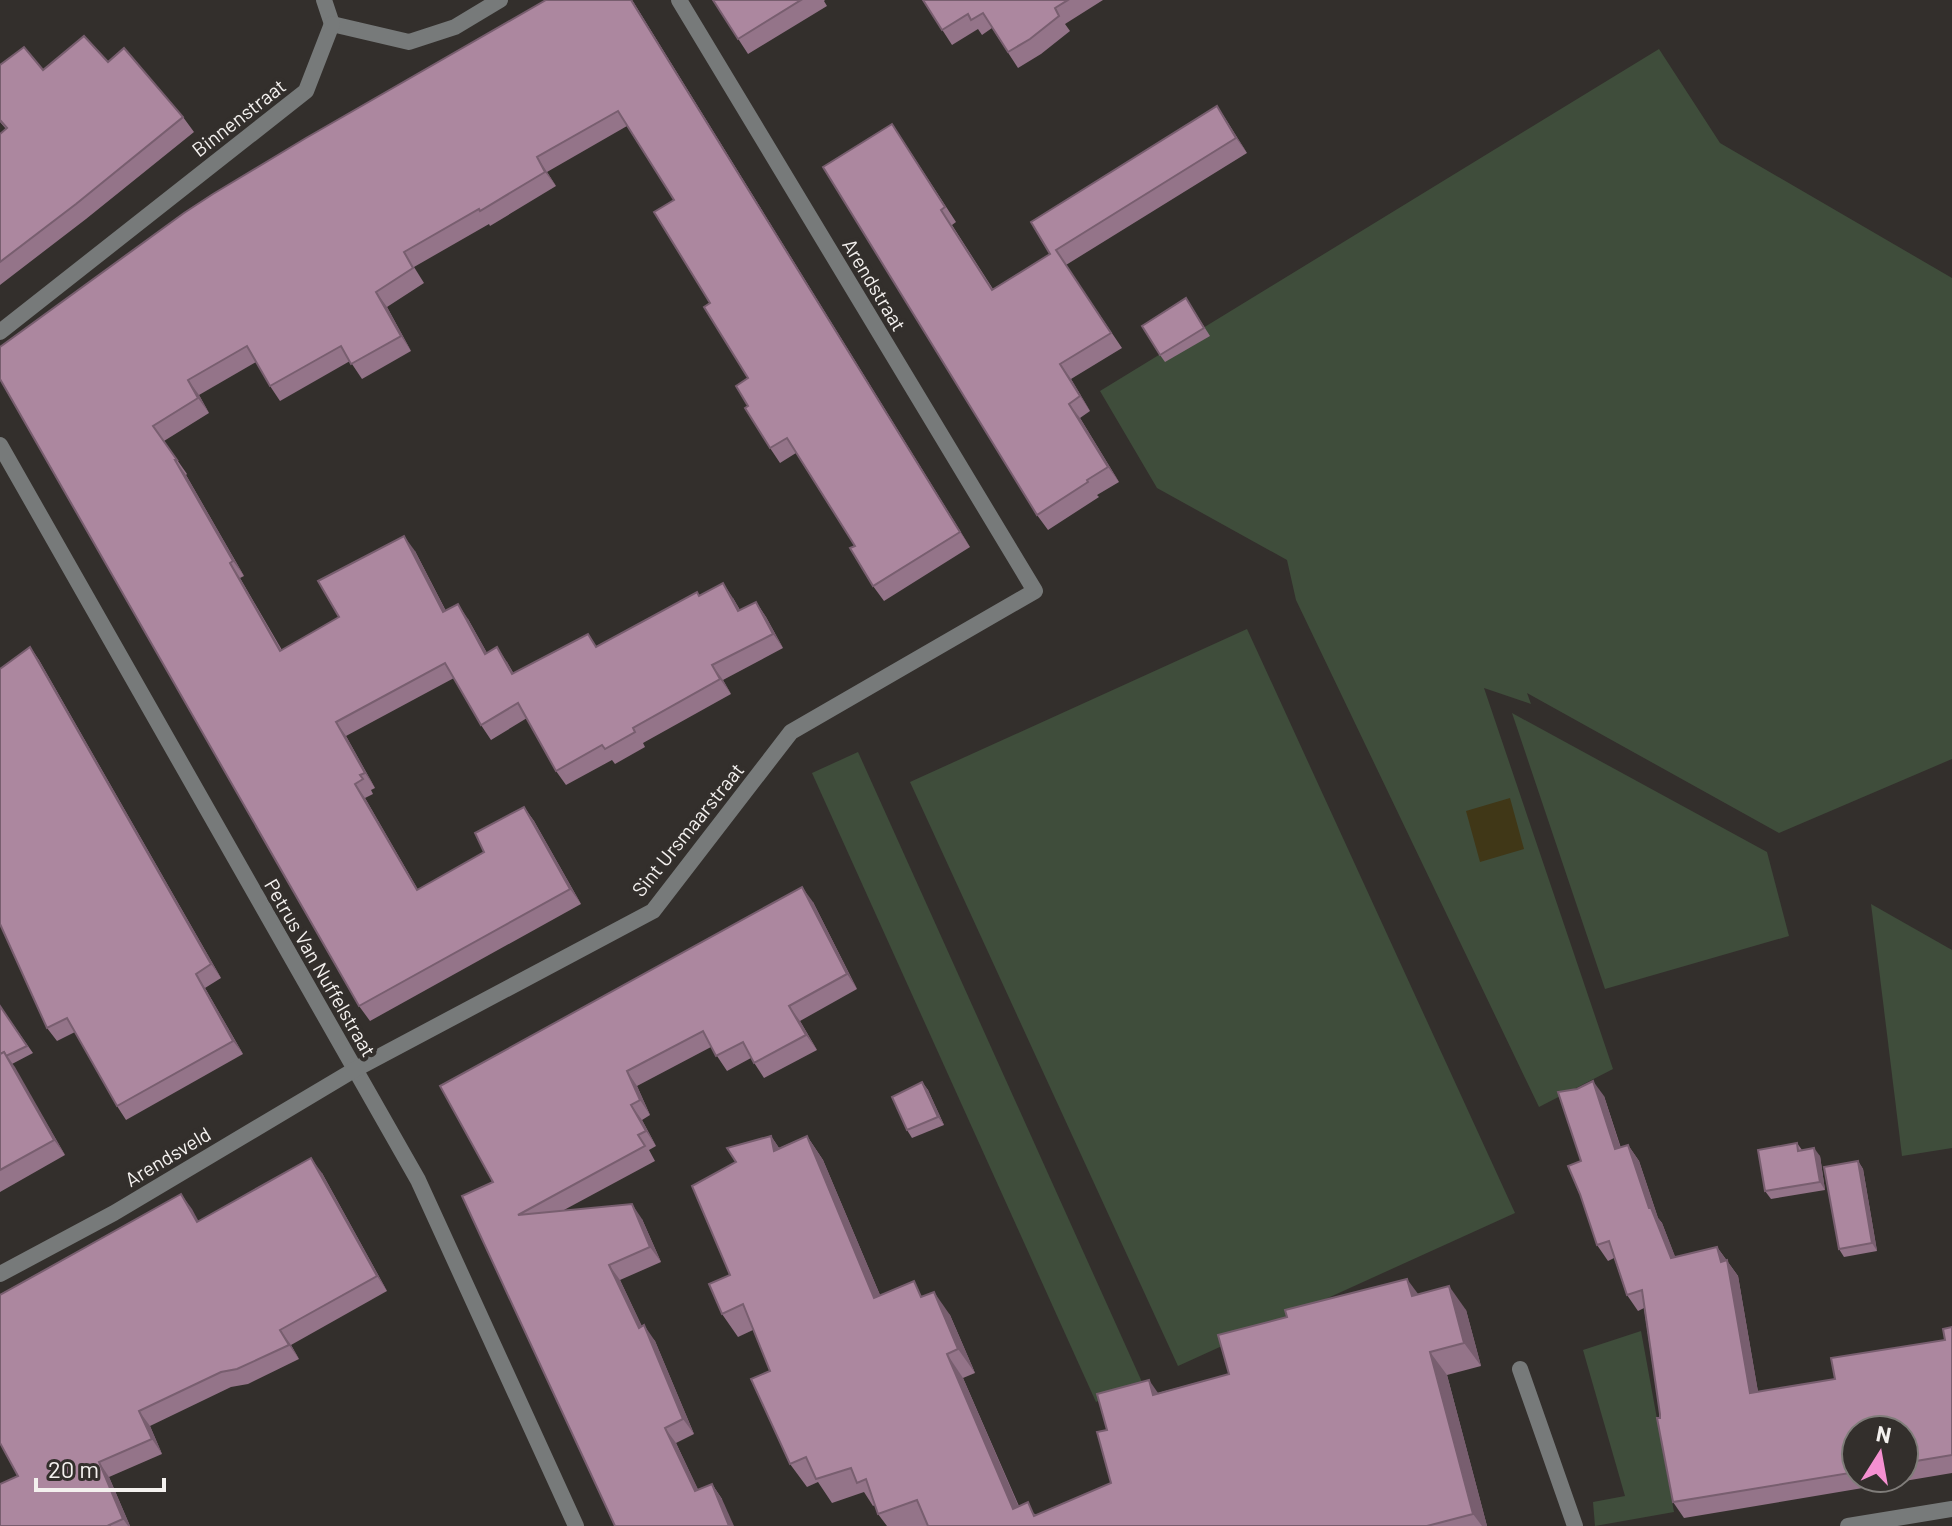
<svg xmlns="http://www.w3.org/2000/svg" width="1952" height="1526" viewBox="0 0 1952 1526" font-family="Barlow,sans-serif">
  <rect width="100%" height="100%" fill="#332f2c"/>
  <g fill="#3f4d3b">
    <polygon points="1659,49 1720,143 1952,278 1952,759 1779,833 1527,693 1531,704 1484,688 1613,1069 1539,1107 1296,600 1287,560 1157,488 1100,391"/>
    <polygon points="1247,629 1515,1213 1178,1366 910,782"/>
    <polygon points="1512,713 1767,852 1789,936 1605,989"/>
    <polygon points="858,752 1142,1382 1096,1402 812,773"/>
    <polygon points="1871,904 1952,950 1952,1148 1902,1156"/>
    <polygon points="1641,1331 1674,1512 1595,1526 1593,1502 1625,1496 1583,1350"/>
  </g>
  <polygon fill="#403717" points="1510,798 1524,849 1480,862 1466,811"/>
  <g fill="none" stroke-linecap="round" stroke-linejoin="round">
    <polyline stroke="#777a7a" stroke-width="16" points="1520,1369 1575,1526"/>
    <g stroke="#777a7a" stroke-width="16">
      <polyline points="324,0 332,24"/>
      <polyline points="332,24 409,42 455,27 500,0"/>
      <polyline points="0,332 306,91 332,24"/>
      <polyline points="0,445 418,1180 576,1526"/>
      <polyline points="0,1274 114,1213 354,1070 653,911 791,732 1035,591 679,0"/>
      <polyline points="1848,1526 1952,1509"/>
    </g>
  </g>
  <g fill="#947489" fill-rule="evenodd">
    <polygon points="632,0 970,547 884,601 873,586 855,546 796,453 780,463 770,448 748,406 748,378 710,303 674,200 627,126 547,172 556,186 490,226 489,224 414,267 424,283 387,307 411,351 362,379 350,361 280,401 270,386 256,362 199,395 209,413 164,441 187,474 186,475 244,576 240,578 282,650 339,617 415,551 446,611 468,619 487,653 507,662 514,674 597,647 700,596 733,598 740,610 756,602 766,617 783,648 723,680 731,694 643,743 645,747 615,764 612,760 566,785 556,771 527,718 491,740 481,725 454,678 346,736 375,788 371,790 373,794 365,798 418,890 484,852 524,807 534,821 581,904 370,1021 359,1006 0,379"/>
    <polygon points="713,0 825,0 824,1 827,6 748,54"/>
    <polygon points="923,0 1103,0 1065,24 1070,31 1041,54 1018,68 992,28 982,35 978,29 952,45"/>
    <polygon points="108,62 183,117 194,132 86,219 0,285 0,134 6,129 0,122 0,65 43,70"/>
    <polygon points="1217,106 1247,153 1066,265 1122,348 1071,379 1090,411 1080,418 1119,482 1097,495 1099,497 1048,530 1037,515 902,139 956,222 952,225 993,289 1050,254"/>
    <polygon points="1186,298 1210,336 1165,362 1160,355"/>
    <polygon points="30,647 39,660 221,978 205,988 243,1054 126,1120 117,1106 75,1032 57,1041 47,1028"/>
    <polygon points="813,902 857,989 800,1021 817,1050 764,1078 751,1058 727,1071 711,1047 637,1086 650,1115 642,1120 656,1146 649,1150 655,1161 564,1210 642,1219 661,1262 620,1280 642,1327 655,1341 694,1434 676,1443 698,1490 712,1484 722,1499 615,1526 493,1182"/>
    <polygon points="0,1006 33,1053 12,1064 65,1155 0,1192"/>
    <polygon points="922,1082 928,1090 944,1125 912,1138 907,1130"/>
    <path d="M1604,1096L1621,1148L1628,1145L1639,1161L1658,1218L1662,1223L1675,1257L1717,1247L1738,1276L1758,1392L1835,1379L1945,1340L1952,1327V1473L1684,1518L1673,1502L1644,1308L1638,1311L1627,1295L1614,1258L1608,1261L1597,1245L1581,1161ZM1856,1430H1904V1478H1856Z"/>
    <polygon points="771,1136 779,1148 807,1136 823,1160 880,1295 925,1296 950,1315 975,1373 963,1378 1019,1506 1037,1515 1111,1483 1107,1430 1158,1393 1229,1374 1418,1294 1466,1310 1481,1366 1447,1375 1487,1526 887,1526 878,1514 875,1505 873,1506 864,1492 832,1503 818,1482 807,1487 790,1464 770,1371 753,1330 738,1337 722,1314 730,1275 736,1162"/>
    <polygon points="1797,1143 1802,1150 1820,1156 1825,1190 1771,1199 1765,1191"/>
    <polygon points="1858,1161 1863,1169 1877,1251 1844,1257 1839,1249"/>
    <polygon points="322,1173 387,1291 291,1345 299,1359 248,1384 231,1387 150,1426 162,1454 109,1477 130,1526 0,1526 18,1476 181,1194 198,1221"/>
  </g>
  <g fill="#785e6f">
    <polygon points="631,0 632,0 970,547 960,532"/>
    <polygon points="1217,106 1227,121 1247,153 1236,138"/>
    <polygon points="537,157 547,172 556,186 545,172"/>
    <polygon points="376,292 387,307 411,351 401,336"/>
    <polygon points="1060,364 1071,379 1090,411 1080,396"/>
    <polygon points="188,380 199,395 209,413 198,398"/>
    <polygon points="1069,404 1080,418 1119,482 1108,467"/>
    <polygon points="175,460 186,475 244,576 233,561"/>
    <polygon points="404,536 415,551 454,627 443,612"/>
    <polygon points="230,563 240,578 290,666 280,651"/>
    <polygon points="723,583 733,598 749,626 738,611"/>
    <polygon points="756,602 766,617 783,648 773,634"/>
    <polygon points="458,604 468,619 496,669 485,654"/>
    <polygon points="30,647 39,660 221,978 211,964"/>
    <polygon points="497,647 507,662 522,689 512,674"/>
    <polygon points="712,665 723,680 731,694 720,679"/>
    <polygon points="336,722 346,736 375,788 365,773"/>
    <polygon points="355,784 365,798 427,905 417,890"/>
    <polygon points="524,807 534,821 581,904 570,889"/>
    <polygon points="802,887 813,902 857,989 847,974"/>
    <polygon points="196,974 205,988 243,1054 233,1041"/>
    <polygon points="789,1006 800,1021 817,1050 806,1035"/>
    <polygon points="4,1052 15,1067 65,1155 54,1140"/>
    <polygon points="627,1071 637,1086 650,1115 640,1100"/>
    <polygon points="1593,1081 1604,1096 1626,1165 1615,1149"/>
    <polygon points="922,1082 928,1090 944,1125 938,1117"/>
    <polygon points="631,1105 642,1120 656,1146 646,1131"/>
    <polygon points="771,1136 787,1160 774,1151"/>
    <polygon points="807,1136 823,1160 891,1321 874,1298"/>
    <polygon points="1628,1145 1639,1161 1658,1218 1662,1223 1682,1274 1671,1258 1649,1208"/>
    <polygon points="1814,1148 1820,1156 1825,1190 1820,1182"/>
    <polygon points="311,1158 322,1173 387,1291 377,1276"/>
    <polygon points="1858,1161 1863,1169 1877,1251 1872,1243"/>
    <polygon points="181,1194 192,1209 207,1237 197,1222"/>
    <polygon points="632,1204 642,1219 661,1262 650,1247"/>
    <polygon points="1717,1247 1738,1276 1761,1409 1750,1393"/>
    <polygon points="609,1265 620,1280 650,1343 639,1328"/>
    <polygon points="1407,1279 1424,1302 1412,1296"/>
    <polygon points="1449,1286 1466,1310 1481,1366 1464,1343"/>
    <polygon points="934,1292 950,1315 975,1373 958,1349"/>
    <polygon points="644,1325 655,1341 694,1434 683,1419"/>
    <polygon points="280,1330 291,1345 299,1359 289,1345"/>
    <polygon points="1430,1352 1447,1375 1487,1526 1482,1526 1473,1514"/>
    <polygon points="947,1354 963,1378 1027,1526 1013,1509"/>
    <polygon points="1149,1380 1165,1403 1153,1395"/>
    <polygon points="139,1411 150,1426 162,1454 152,1439"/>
    <polygon points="665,1428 676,1443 706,1506 695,1491"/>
    <polygon points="99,1462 109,1477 130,1526 128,1526 123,1519"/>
    <polygon points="712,1484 722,1499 734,1526 729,1526"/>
  </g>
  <g fill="#ac879f" stroke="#785e6f" stroke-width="2">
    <polygon points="546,0 631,0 960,532 873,586 850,548 855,546 787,438 770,448 745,408 748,406 736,386 748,378 704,307 710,303 654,212 674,200 618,111 537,157 545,172 480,211 479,209 404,252 413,268 376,292 401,336 351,364 341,346 270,386 247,346 188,380 198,398 153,426 177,460 175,460 233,561 230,563 280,651 339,617 318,581 404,536 443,612 458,604 485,654 497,647 512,674 588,634 596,647 697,592 699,596 723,583 738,611 756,602 773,634 712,665 720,679 633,728 635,732 605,749 602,745 556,771 518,703 481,725 445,663 336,722 365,773 360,775 363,779 355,784 417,890 484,852 475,833 524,807 570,889 359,1006 0,379 0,347 184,213 213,194 306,138"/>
    <polygon points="713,0 801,0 738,39"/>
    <polygon points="923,0 1068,0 1055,8 1059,16 1030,39 1008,52 983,13 971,20 968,14 942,30"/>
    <polygon points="84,36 108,62 124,48 183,117 76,204 0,262 0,134 7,128 0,120 0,65 24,47 43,70"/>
    <polygon points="1217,106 1236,138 1056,250 1111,333 1060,364 1080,396 1069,404 1108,467 1087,480 1088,482 1037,515 823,167 892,124 945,207 941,210 992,290 1050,254 1031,222"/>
    <polygon points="1186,298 1204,328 1160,355 1142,326"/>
    <polygon points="30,647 211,964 196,974 233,1041 117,1106 67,1018 47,1028 0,924 0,669"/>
    <polygon points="802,887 847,974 789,1006 806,1035 754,1063 743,1042 716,1056 703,1031 627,1071 640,1100 631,1105 646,1131 638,1135 645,1146 518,1215 632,1204 650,1247 609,1265 639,1328 644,1325 683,1419 665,1428 695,1491 712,1484 729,1526 615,1526 462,1196 493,1182 440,1086"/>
    <polygon points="0,1006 27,1046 6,1056 4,1052 0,1054"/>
    <polygon points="4,1052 54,1140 0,1170 0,1054"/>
    <polygon points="1593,1081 1615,1149 1628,1145 1649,1208 1651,1208 1671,1258 1717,1247 1721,1262 1727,1260 1750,1393 1835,1379 1831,1358 1945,1340 1943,1329 1952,1327 1952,1455 1904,1463 1904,1430 1856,1430 1856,1472 1673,1502 1657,1418 1660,1418 1660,1414 1642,1290 1627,1295 1609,1241 1597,1245 1580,1194 1568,1166 1581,1161 1558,1092 1577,1089"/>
    <polygon points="922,1082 938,1117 907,1130 892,1097"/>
    <polygon points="771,1136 774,1151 807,1136 874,1298 914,1281 921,1297 934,1292 958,1349 947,1354 1013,1509 1028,1502 1034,1516 1111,1483 1097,1432 1107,1430 1097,1394 1149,1380 1153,1395 1229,1374 1218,1335 1287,1317 1285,1310 1407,1279 1412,1296 1449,1286 1464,1343 1430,1352 1473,1514 1427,1526 928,1526 917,1500 878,1514 866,1479 857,1483 851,1468 816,1479 806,1457 790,1464 751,1379 770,1371 743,1304 722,1314 709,1284 730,1275 692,1186 736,1162 727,1148"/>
    <polygon points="1797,1143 1798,1151 1814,1148 1820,1182 1765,1191 1758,1150"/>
    <polygon points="311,1158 377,1276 280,1330 289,1345 237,1369 221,1372 139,1411 152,1439 99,1462 123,1519 109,1525 110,1526 0,1526 0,1484 18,1476 0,1443 0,1295 181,1194 197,1222"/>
    <polygon points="1858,1161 1872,1243 1839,1249 1824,1167"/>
  </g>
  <g text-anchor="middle" stroke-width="8" stroke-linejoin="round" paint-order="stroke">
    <g font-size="20" fill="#f4f1ef" stroke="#332f2c">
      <text transform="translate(239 118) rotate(-38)" y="7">Binnenstraat</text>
      <text transform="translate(874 285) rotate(59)" y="7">Arendstraat</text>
      <text transform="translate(688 830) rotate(-51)" y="7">Sint Ursmaarstraat</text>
      <text transform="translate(320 968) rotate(60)" y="7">Petrus Van Nuffelstraat</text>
      <text transform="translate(168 1157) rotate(-31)" y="7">Arendsveld</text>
    </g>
  </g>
  <g transform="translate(1880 1454) rotate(11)"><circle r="38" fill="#332f2c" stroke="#807d7a" stroke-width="2"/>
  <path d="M0-6L14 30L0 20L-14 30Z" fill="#f590d1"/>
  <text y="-12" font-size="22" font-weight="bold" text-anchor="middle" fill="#f4f1ef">N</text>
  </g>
  <path d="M36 1478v12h128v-12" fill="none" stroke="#f4f1ef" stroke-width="4"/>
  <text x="48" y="1478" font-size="24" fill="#f4f1ef" stroke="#332f2c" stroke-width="6" paint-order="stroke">20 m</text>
</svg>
